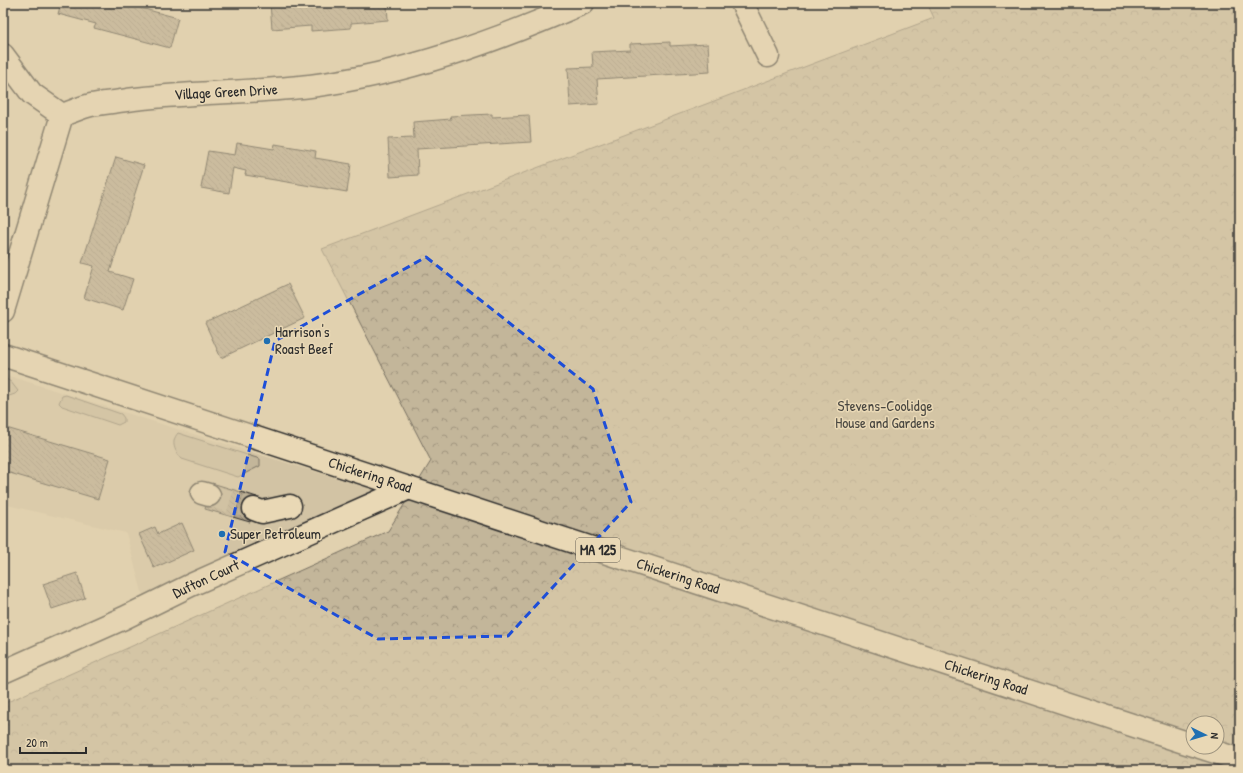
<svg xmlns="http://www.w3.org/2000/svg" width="1243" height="773" viewBox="0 0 1243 773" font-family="'Patrick Hand',sans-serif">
  <defs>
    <pattern id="forest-crowns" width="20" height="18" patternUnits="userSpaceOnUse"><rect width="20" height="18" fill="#c3b69a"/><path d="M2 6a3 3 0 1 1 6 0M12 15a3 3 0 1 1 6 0" fill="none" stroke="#9f947e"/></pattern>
    <pattern id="building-back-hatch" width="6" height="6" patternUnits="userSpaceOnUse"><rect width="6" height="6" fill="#afa28a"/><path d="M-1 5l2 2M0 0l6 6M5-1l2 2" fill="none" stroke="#8f8471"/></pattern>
  </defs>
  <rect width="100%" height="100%" fill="#e1d1af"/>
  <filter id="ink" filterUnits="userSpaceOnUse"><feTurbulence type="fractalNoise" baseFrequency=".025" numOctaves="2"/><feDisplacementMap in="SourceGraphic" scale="8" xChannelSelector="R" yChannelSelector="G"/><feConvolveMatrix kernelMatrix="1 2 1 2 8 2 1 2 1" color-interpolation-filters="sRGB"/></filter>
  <g filter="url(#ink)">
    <polygon fill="#d2c3a4" points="3,374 177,429 375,490 143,596 126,533 3,504"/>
    <g fill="#c3b69a" stroke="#777062">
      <polygon points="3,377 11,382 18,391 15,394 3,398"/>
      <polygon points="66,395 121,414 124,418 124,422 118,425 62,406 59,403 62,396"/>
      <path d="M178,433L260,459V466L238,477L182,459C175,452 170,442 178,433Z"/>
    </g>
    <path fill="url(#forest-crowns)" stroke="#777062" fill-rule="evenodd" d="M927,3H1240V770H3V704L388,531L431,461L322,249L934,18ZM1193,723H1217V747H1193Z"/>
    <g fill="url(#building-back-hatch)" stroke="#2b2b2b">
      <polygon points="61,3 122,3 178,18 170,48 94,28 96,24 58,14"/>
      <polygon points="270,3 404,3 387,4 388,20 351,23 351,28 311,31 311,26 272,29"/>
      <polygon points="670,42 670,46 708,44 710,72 597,79 599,104 570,106 568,68 593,67 592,52 630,50 630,44"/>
      <polygon points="492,114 492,117 529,115 531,142 417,149 418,175 390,177 388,139 414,138 413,122 451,119 450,116"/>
      <polygon points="237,143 274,149 275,144 316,151 315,158 351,164 347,192 245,175 246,171 233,168 229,193 201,188 208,151 235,155"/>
      <polygon points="116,157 144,165 110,272 133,279 123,310 84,298 94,266 82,263"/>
      <polygon points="288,284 305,318 221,358 205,323"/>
      <polygon points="3,427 110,459 98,499 3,471"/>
      <polygon points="212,483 257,497 250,522 205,509"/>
      <polygon points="182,523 194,550 154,568 139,534 155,527 158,534"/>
      <polygon points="77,573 85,598 52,609 43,584"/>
    </g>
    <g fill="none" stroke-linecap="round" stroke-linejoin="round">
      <polyline stroke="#bdb095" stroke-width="22" stroke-dasharray="22 11" stroke-linecap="butt" points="209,495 254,509"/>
      <g stroke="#2b2b2b" stroke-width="25">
        <g id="minor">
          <polyline points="742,3 768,56"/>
          <polyline points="3,55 32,94 62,115"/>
          <path d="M3,311L62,115C72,112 81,107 91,105C102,103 115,102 127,100C188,92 249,93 310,86C405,74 496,41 583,3"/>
          <polyline points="202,493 209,495"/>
          <polyline points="254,509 262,512 290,506"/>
          <polyline points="3,672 124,618 191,585 409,488"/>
        </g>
      </g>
      <g stroke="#2b2b2b" stroke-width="25">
        <g id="major">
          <polyline points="3,355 1193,745"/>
          <polyline points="1200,747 1240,760"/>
        </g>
      </g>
      <use href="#minor" stroke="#e9d8b5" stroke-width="22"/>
      <use href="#major" stroke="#e9d8b5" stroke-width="22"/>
    </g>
  </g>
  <path d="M0 0H1243V773H0ZM426,257L593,389L631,502L508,636L378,639L225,552L275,341Z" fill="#e1d1af" fill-opacity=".55" fill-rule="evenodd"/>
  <path fill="none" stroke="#1d4ed8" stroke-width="3" stroke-dasharray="8 5" stroke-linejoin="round" d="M426,257L593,389L631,502L508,636L378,639L225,552L275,341Z"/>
  <g fill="#1f6fb2" stroke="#e9d8b5" stroke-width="1.5">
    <circle cx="267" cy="341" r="4"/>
    <circle cx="222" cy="534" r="4"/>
  </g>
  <g text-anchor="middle" stroke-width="3" stroke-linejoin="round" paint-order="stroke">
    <rect fill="#e9d8b5" stroke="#645f54" stroke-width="1" x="576" y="538" width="44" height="24" rx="3"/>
    <g font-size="14" font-weight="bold" fill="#2b2b2b">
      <text x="598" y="555">MA 125</text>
    </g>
    <g font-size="15" fill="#2b2b2b" stroke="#e9d8b5">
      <text transform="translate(226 92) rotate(-3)" y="5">Village Green Drive</text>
      <text transform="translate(370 475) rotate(18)" y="5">Chickering Road</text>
      <text transform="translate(678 576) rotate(18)" y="5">Chickering Road</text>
      <text transform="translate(206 579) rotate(-25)" y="5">Dufton Court</text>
      <text transform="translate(986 677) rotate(18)" y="5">Chickering Road</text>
    </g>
    <g font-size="15" fill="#2b2b2b" stroke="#e9d8b5" text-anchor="start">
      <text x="275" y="337">Harrison's<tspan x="275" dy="17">Roast Beef</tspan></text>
      <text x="230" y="539">Super Petroleum</text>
    </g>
    <g font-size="15" fill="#494741" stroke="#e9d8b5">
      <text x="885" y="411">Stevens-Coolidge<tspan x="885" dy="17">House and Gardens</tspan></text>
    </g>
  </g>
  <rect width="1243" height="773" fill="none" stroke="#e9d8b5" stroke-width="16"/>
  <rect x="8" y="8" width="1227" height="757" fill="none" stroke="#2b2b2b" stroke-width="1.5" filter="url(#ink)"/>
  <g transform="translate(1205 735) rotate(95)"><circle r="19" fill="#e9d8b5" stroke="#9d937e"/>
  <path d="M0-3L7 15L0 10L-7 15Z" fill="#1f6fb2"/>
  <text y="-6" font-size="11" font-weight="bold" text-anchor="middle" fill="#2b2b2b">N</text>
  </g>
  <path d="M20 747v6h66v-6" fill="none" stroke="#2b2b2b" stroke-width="2"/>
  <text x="26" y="747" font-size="12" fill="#2b2b2b" stroke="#e9d8b5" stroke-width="3" paint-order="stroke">20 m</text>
</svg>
